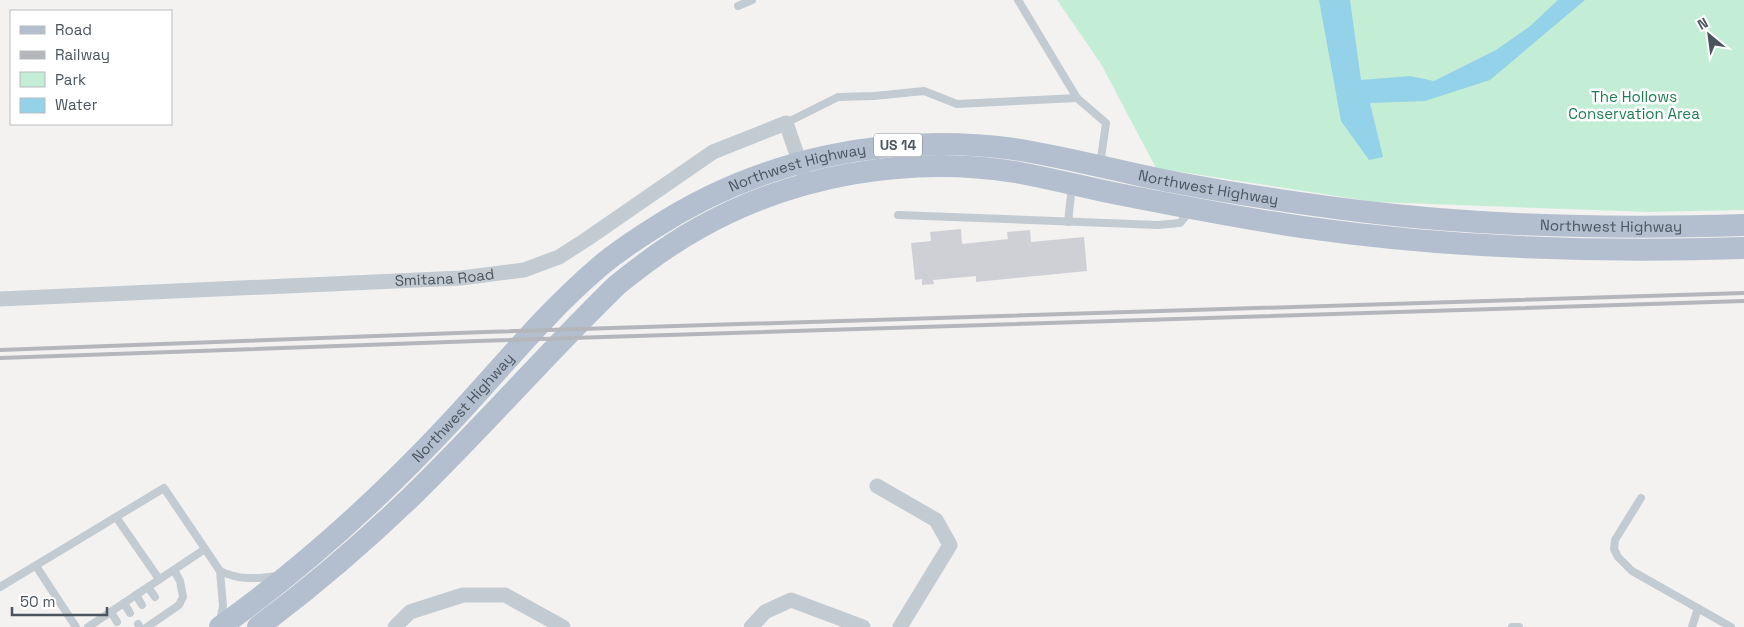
<svg xmlns="http://www.w3.org/2000/svg" width="1744" height="627" viewBox="0 0 1744 627" font-family="'Space Grotesk',sans-serif">
  <rect width="100%" height="100%" fill="#f3f2f1"/>
  <polygon fill="#c4edd6" points="1057,0 1744,0 1744,210 1648,212 1375,202 1156,168 1101,64"/>
  <polygon fill="#93d2e8" points="1319,0 1350,0 1361,80 1410,76 1434,81 1496,50 1529,27 1558,0 1585,0 1490,80 1425,101 1370,103 1383,157 1369,160 1341,121"/>
  <polygon fill="#cfd0d5" points="961,229 962,244 1008,239 1007,232 1030,230 1031,242 1084,237 1087,271 976,282 976,276 933,280 934,284 922,285 922,279 915,280 911,243 931,241 930,232"/>
  <g fill="none" stroke-linecap="round" stroke-linejoin="round">
    <g stroke="#c3cbd2" stroke-width="8">
      <polyline points="1018,0 1077,98 1106,123 1100,165"/>
      <polyline points="738,6 752,0"/>
      <polyline points="786,123 838,97 874,96 924,91 957,104 1077,98"/>
      <polyline points="898,215 1158,225 1180,223 1190,211"/>
      <polyline points="1068,222 1072,186"/>
      <polyline points="1641,498 1615,540 1614,549 1618,557 1632,571 1731,627"/>
      <polyline points="116,517 159,579"/>
      <polyline points="36,566 76,627"/>
      <path d="M220,571C238,580 257,579 277,576"/>
      <polyline points="0,587 164,488 220,571 223,606 220,622"/>
      <polyline points="148,587 155,597"/>
      <polyline points="136,595 142,605"/>
      <polyline points="124,603 130,613"/>
      <polyline points="111,612 117,622"/>
      <polyline points="138,624 140,627"/>
      <polyline points="88,627 205,549"/>
      <polyline points="147,627 179,605 183,597 180,581 174,570"/>
      <polyline points="1512,627 1519,627"/>
      <polyline points="1692,627 1698,608"/>
    </g>
    <g stroke="#c3cbd2" stroke-width="15">
      <path id="s1" d="M0,299L461,278L524,270L559,257L587,239L713,152L786,123L803,172"/>
      <polyline points="877,486 936,520 950,545 900,627"/>
      <polyline points="395,627 410,612 463,595 505,595 563,627"/>
      <polyline points="751,627 765,612 791,600 863,627"/>
    </g>
    <g stroke="#b3bfce" stroke-width="22">
      <path id="s2" d="M220,627C304,567 380,498 450,423C499,371 544,314 598,268C615,253 635,240 654,228C760,159 888,132 1014,149C1067,157 1120,172 1173,182C1235,194 1297,203 1359,211C1487,227 1616,229 1744,225"/>
      <path d="M258,627C312,587 363,543 411,497C482,428 547,353 617,285C643,264 670,244 699,228C793,175 908,155 1015,172C1049,178 1084,187 1118,194C1179,206 1240,218 1302,227C1448,248 1596,253 1744,248"/>
    </g>
    <g stroke="#b4b6bb" stroke-width="4">
      <polyline points="0,350 485,332 1744,293"/>
      <polyline points="0,358 477,341 1744,301"/>
    </g>
  </g>
  <g text-anchor="middle" stroke-width="5" stroke-linejoin="round" paint-order="stroke">
    <rect fill="#fff" stroke="#80878e" stroke-width="1" x="874" y="133.5" width="48" height="23" rx="4"/>
    <g font-size="14" font-weight="bold" fill="#4a545e">
      <text x="898" y="150">US 14</text>
    </g>
    <g font-size="15" fill="#1d7d52" stroke="#fff">
      <text x="1634" y="102">The Hollows<tspan x="1634" dy="17">Conservation Area</tspan></text>
    </g>
    <g font-size="15" fill="#4a545e" stroke="#fff">
      <text dy="5" stroke="none"><textPath href="#s2" startOffset="748">Northwest Highway</textPath></text>
      <text dy="5" stroke="none"><textPath href="#s2" startOffset="1166">Northwest Highway</textPath></text>
      <text dy="5" stroke="none"><textPath href="#s2" startOffset="1571">Northwest Highway</textPath></text>
      <text dy="5" stroke="none"><textPath href="#s1" startOffset="445">Smitana Road</textPath></text>
      <text dy="5" stroke="none"><textPath href="#s2" startOffset="328">Northwest Highway</textPath></text>
    </g>
  </g>
  <rect x="10" y="10" width="162" height="115" fill="#ffffff" stroke="#b7bbbf"/>
  <rect x="20" y="26" width="25" height="8" fill="#b3bfce" stroke="#b7bbbf"/>
  <text x="55" y="35" font-size="15" fill="#4a545e">Road</text>
  <rect x="20" y="51" width="25" height="8" fill="#b4b6bb" stroke="#b7bbbf"/>
  <text x="55" y="60" font-size="15" fill="#4a545e">Railway</text>
  <rect x="20" y="72" width="25" height="15" fill="#c4edd6" stroke="#b7bbbf"/>
  <text x="55" y="85" font-size="15" fill="#4a545e">Park</text>
  <rect x="20" y="98" width="25" height="15" fill="#93d2e8" stroke="#b7bbbf"/>
  <text x="55" y="110" font-size="15" fill="#4a545e">Water</text>
  <g transform="translate(1709 35) rotate(331)" stroke="#ffffff" stroke-width="4" paint-order="stroke">
  <path d="M0-4L9 19L0 12L-9 19Z" fill="#4a545e"/>
  <text y="-8" font-size="14" font-weight="bold" text-anchor="middle" fill="#4a545e">N</text>
  </g>
  <path d="M12 607v8h95v-8" fill="none" stroke="#4a545e" stroke-width="2.5"/>
  <text x="20" y="607" font-size="15" fill="#4a545e" stroke="#ffffff" stroke-width="4" paint-order="stroke">50 m</text>
</svg>
